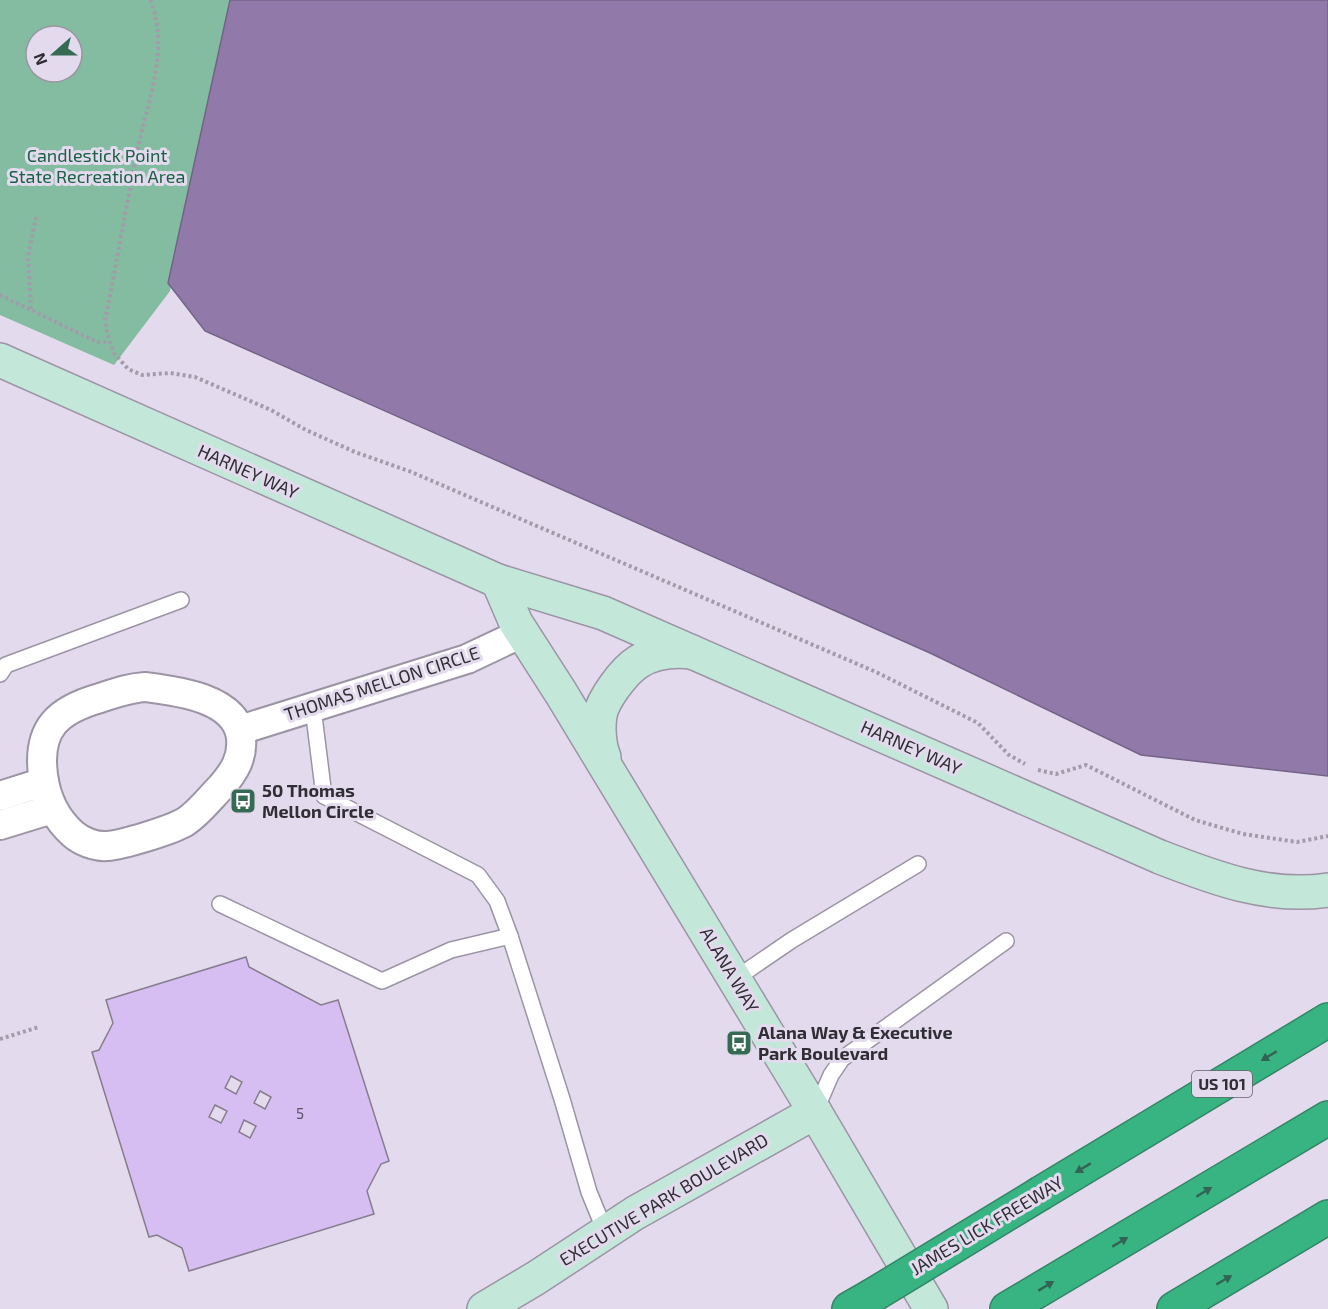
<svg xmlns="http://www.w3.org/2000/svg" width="1328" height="1309" viewBox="0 0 1328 1309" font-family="'Exo 2',sans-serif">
  <rect width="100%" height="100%" fill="#e3dbed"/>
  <path fill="#83bca0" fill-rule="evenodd" d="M0,0H231L170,291L114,365L0,315ZM36,36H72V72H36Z"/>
  <polygon fill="#917aaa" stroke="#746387" stroke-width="1.5" points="230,0 1328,0 1328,776 1141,755 930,653 205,331 168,283"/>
  <path fill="#d7bef2" stroke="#857d8e" stroke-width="1.5" fill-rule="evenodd" d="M246,957L249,967L321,1005L338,1000L389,1161L381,1164L367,1191L374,1214L189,1271L182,1248L157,1235L149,1237L92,1052L99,1050L113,1023L106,1000ZM231,1076L242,1082L236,1094L225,1088ZM260,1091L271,1097L265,1109L254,1103ZM215,1105L227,1111L221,1123L209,1117ZM244,1120L256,1126L250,1138L239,1132Z"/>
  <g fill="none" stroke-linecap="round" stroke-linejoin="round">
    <g stroke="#9c94a5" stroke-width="18">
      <g id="lane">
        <polyline points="0,674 6,665 181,600"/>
        <polyline points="313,708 324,796 478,875 497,901 510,936 562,1099 589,1192 605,1231"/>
        <polyline points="220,904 382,981 451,950 510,936"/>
        <polyline points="735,979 792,940 918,864"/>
        <polyline points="815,1112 831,1075 842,1059 1006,941"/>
      </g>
    </g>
    <g stroke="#9c94a5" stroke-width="32">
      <g id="street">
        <path d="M145,687C177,691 237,698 241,738C243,758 234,772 221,787C210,798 199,813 185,822C171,830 123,845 107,846C95,847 81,841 73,834C55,818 46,798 43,775C37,728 58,710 100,698C115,693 129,688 145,687Z"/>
        <polyline points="240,730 467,659 522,633"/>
        <polyline points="0,796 44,782"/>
        <polyline points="0,825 52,809"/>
      </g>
    </g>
    <g stroke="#9c94a5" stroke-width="36">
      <g id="secondary">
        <path d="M0,360L498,581L603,613L1160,857C1214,878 1269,899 1328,890"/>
        <polyline points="498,581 516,623 561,693 815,1112 931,1309"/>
        <path d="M604,757C599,745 598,728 600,715C603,699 624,671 638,662C654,652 673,650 692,652"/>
        <polyline points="484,1309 536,1278 635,1213 815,1112"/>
      </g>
    </g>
    <g stroke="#358567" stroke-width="36">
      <g id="highway">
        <polyline points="1041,1193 1328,1020"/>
        <polyline points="849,1309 870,1297"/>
        <polyline points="1007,1309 1328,1118"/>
        <polyline points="1174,1309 1328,1217"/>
      </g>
    </g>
    <g stroke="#a29caa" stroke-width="4" stroke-dasharray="3 3" stroke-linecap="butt">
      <path d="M150,0C171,49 146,105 137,153C126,209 116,265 105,321L107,333L114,353L128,369L142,375L170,373L195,377L271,410L306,430L355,452L409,471L876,672L978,723L1009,755L1025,764"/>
      <polyline points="0,295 97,342 110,342"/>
      <polyline points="31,309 28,256 36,217"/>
      <polyline points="1038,770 1056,774 1086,765 1195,820 1243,834 1297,842 1328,836"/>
      <polyline points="0,1039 39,1027"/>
    </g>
    <use href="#lane" stroke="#fff" stroke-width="15"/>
    <use href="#street" stroke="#fff" stroke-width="28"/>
    <use href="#secondary" stroke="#c3e8da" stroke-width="33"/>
    <use href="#highway" stroke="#38b483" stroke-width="33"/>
    <g stroke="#358567" stroke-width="36" stroke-linecap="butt">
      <polyline id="highway-bridge" points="870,1297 1041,1193"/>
    </g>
    <use href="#highway-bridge" stroke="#38b483" stroke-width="33"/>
  </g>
  <defs><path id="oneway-solid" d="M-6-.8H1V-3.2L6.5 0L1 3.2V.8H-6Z" transform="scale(1.5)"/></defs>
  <g fill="#336354">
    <use href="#oneway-solid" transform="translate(1269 1056) rotate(149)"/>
    <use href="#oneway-solid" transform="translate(1083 1168) rotate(149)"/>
    <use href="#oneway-solid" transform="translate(1204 1192) rotate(-31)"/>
    <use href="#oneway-solid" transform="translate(1120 1242) rotate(-31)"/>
    <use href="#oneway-solid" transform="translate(1224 1280) rotate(-30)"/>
    <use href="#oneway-solid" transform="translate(1046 1286) rotate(-31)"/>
  </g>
  <defs>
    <g id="bus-square" transform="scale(1.35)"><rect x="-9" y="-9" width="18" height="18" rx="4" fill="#346b52" stroke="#e3dbed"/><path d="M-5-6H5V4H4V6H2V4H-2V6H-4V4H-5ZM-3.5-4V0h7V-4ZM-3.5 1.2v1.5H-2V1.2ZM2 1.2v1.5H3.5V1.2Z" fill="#fff"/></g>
  </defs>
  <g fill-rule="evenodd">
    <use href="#bus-square" x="243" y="801"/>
    <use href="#bus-square" x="739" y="1043"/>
  </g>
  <g text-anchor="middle" stroke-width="6" stroke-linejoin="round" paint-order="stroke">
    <g font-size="15" fill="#5a5164">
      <text x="300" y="1119">5</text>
    </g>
    <rect fill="#e3dbed" stroke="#66616c" stroke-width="1.5" x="1192" y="1071" width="60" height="26" rx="4.5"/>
    <g font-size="16" font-weight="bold" fill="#302d34">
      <text x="1222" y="1090">US 101</text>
    </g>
    <g font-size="18" fill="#196145" stroke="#e3dbed">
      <text x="97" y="162">Candlestick Point<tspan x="97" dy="21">State Recreation Area</tspan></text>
    </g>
    <g font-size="18" fill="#302d34" stroke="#e3dbed">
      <text transform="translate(248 472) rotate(24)" y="6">HARNEY WAY</text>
      <text transform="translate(382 684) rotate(-18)" y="6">THOMAS MELLON CIRCLE</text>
      <text transform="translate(911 748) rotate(24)" y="6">HARNEY WAY</text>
      <text transform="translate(729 970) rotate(59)" y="6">ALANA WAY</text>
      <text transform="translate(664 1200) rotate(-31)" y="6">EXECUTIVE PARK BOULEVARD</text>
      <text transform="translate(987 1226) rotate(-31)" y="6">JAMES LICK FREEWAY</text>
    </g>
    <g font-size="18" font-weight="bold" fill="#302d34" stroke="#e3dbed" text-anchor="start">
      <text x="262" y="797">50 Thomas<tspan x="262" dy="21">Mellon Circle</tspan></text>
      <text x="758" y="1039">Alana Way &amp; Executive<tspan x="758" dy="21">Park Boulevard</tspan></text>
    </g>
  </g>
  <g transform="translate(54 54) rotate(249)"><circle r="28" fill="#e3dbed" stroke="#9b95a3" stroke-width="1.5"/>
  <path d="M0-4.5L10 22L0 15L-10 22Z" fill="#346b52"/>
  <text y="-9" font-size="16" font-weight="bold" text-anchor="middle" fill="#302d34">N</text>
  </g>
</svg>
